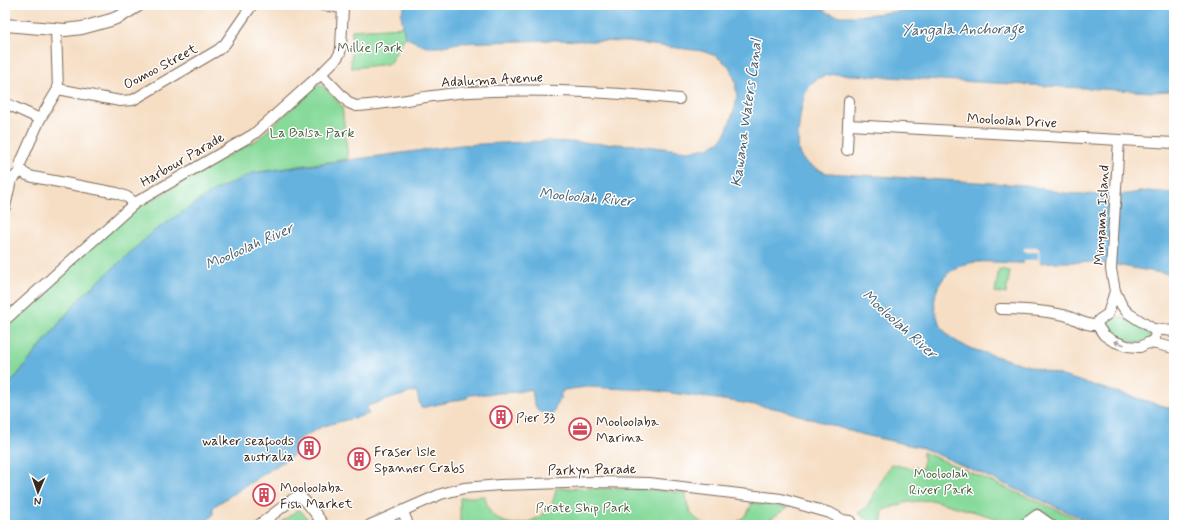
<svg xmlns="http://www.w3.org/2000/svg" width="1179" height="530" viewBox="0 0 1179 530" font-family="Mynerve,sans-serif">
  <rect width="100%" height="100%" fill="#fff"/>
  <filter id="ink" filterUnits="userSpaceOnUse"><feTurbulence type="fractalNoise" baseFrequency=".025" numOctaves="2"/><feDisplacementMap in="SourceGraphic" scale="8" xChannelSelector="R" yChannelSelector="G"/><feConvolveMatrix kernelMatrix="1 2 1 2 8 2 1 2 1" color-interpolation-filters="sRGB"/></filter>
  <filter id="wash" filterUnits="userSpaceOnUse"><feTurbulence type="fractalNoise" baseFrequency=".012" numOctaves="4" result="noise"/><feDisplacementMap in="SourceGraphic" scale="16" xChannelSelector="R" yChannelSelector="G"/><feGaussianBlur stdDeviation="0.9" result="paint"/><feColorMatrix in="noise" values="0 0 0 0 0 0 0 0 0 0 0 0 0 0 0 0 0 1.4 0 .05"/><feComposite in="paint" operator="in"/></filter>
  <g filter="url(#wash)">
    <rect width="100%" height="100%" fill="#f6dec4"/>
    <g fill="#88da9b" stroke="#62825c">
      <polygon points="403,27 405,37 389,64 351,68 352,30"/>
      <polygon points="320,85 324,87 342,106 348,159 253,173 78,300 5,390 5,325 131,212 258,139 315,87"/>
      <polygon points="999,269 1010,271 1006,294 995,292"/>
      <path d="M1116,316C1129,319 1141,325 1150,334V339L1144,343L1126,341L1112,336L1103,327V320L1110,317Z"/>
      <polygon points="923,452 1092,525 1011,525 1003,520 932,500 908,502 883,510 881,525 876,525 858,513 866,508 891,464 908,468 923,468"/>
      <path d="M556,488L642,489L686,493C687,510 691,518 707,525H460V498L485,496C486,502 488,510 492,514C507,530 535,525 548,509C553,503 555,496 556,488Z"/>
      <path d="M752,503L788,507L762,525H730C741,521 748,515 752,503Z"/>
      <polygon points="299,509 313,525 277,525"/>
    </g>
    <path fill="#65b2df" stroke="#506e7e" d="M405,5H688L707,8L714,5H819L828,13L840,16H855L958,5H1174V90L1171,91L1153,92L836,74C824,76 818,76 809,86C801,95 794,148 801,157C808,166 817,169 827,173L1026,185L1063,193L1104,195H1121L1147,191L1174,193V275C1164,273 1154,272 1144,270C1130,268 1116,264 1102,263C1089,262 1075,262 1062,262C1048,262 1034,264 1019,263C1002,263 978,259 962,265C945,271 932,290 935,308C940,333 950,339 972,349L1153,403L1174,409V525H1097L923,448L860,434L779,409L731,401L649,390L586,387L564,390L560,395L562,398L557,403L553,414H546L538,411L534,403L532,389L516,392L469,395L467,398L421,408L416,391L367,406L369,414L323,426L294,442L298,452L213,507V515L202,525H5V390L78,300L154,231L214,191L253,173L461,145L546,141L636,145L689,151L708,148L720,141L725,135L735,108L737,96L735,80L729,66L716,56L702,51L628,42L553,40L458,43L438,47H426L405,37L403,27L401,14Z"/>
    <polygon fill="#f6dec4" points="1024,248 1039,248 1040,265 1024,265 1024,260 1038,260 1038,252 1024,252"/>
  </g>
  <g filter="url(#ink)">
    <g fill="none" stroke-linecap="round" stroke-linejoin="round">
      <g stroke="#7c6958" stroke-width="12">
        <g id="minor">
          <polyline points="322,5 343,8"/>
          <path d="M321,74L349,103L356,106C394,104 432,94 470,92C540,88 609,92 679,99"/>
          <polyline points="58,89 120,101 133,100 218,50 225,44 252,5"/>
          <polyline points="5,103 40,119"/>
          <polyline points="849,125 1174,143"/>
          <polyline points="1119,140 1111,269 1115,291 1122,306 1128,313 1153,329 1174,331"/>
          <polyline points="847,150 849,101"/>
          <polyline points="21,171 27,175 33,177 117,193 127,197 135,203"/>
          <polyline points="5,207 11,180 21,171 20,166 21,162 40,119 58,89 56,29"/>
          <path d="M1000,309C1022,309 1043,310 1064,315C1076,318 1084,326 1097,325"/>
          <polyline points="5,320 135,203 254,134 321,74 337,58 340,53 341,47 343,8"/>
          <polyline points="1097,325 1104,335 1113,341 1127,346 1140,347 1154,340 1156,333 1153,329"/>
          <polyline points="1097,325 1099,320 1108,314 1115,291"/>
          <polyline points="1148,343 1156,344 1174,348"/>
          <polyline points="403,511 408,525"/>
          <path d="M259,525L293,499C296,497 297,496 300,497C307,500 319,519 324,525"/>
          <polyline points="370,525 441,494 464,488 500,485 595,482 649,483 781,499 830,513 843,520 850,521"/>
          <polyline points="1025,525 1026,523 1037,515 1051,525"/>
        </g>
      </g>
      <g stroke="#7c6958" stroke-width="14">
        <polyline id="major" points="5,25 65,30 82,28 111,20 121,16 139,5"/>
      </g>
      <use href="#minor" stroke="#fff" stroke-width="10"/>
      <use href="#major" stroke="#fff" stroke-width="12"/>
    </g>
    <defs><path id="oneway-solid" d="M-6-.8H1V-3.2L6.5 0L1 3.2V.8H-6Z"/></defs>
    <use fill="#a79f9a" href="#oneway-solid" transform="translate(1119 343) rotate(-162)"/>
  </g>
  <defs>
    <g id="building-ring" transform="scale(1.15)"><circle r="9.5" fill="#fff" stroke="#d1495b" stroke-width="1.5"/><path d="M-4-6H4V6H1V3H-1V6H-4ZM-2.5-4.3h1.7v1.8h-1.7ZM.8-4.3h1.7v1.8H.8ZM-2.5-1h1.7V.8h-1.7ZM.8-1h1.7V.8H.8Z" fill="#d1495b"/></g>
    <g id="office-ring" transform="scale(1.15)"><circle r="9.5" fill="#fff" stroke="#d1495b" stroke-width="1.5"/><path d="M-6-3h4V-5.5h4V-3h4V5H-6ZM-1-4.5V-3h2v-1.5ZM-6 0V1H6V0Z" fill="#d1495b"/></g>
  </defs>
  <g fill-rule="evenodd">
    <use href="#building-ring" x="501" y="417"/>
    <use href="#office-ring" x="580" y="429"/>
    <use href="#building-ring" x="309" y="448"/>
    <use href="#building-ring" x="359" y="459"/>
    <use href="#building-ring" x="264" y="495"/>
  </g>
  <g text-anchor="middle" stroke-width="3" stroke-linejoin="round" paint-order="stroke">
    <g font-size="14" fill="#525f44" stroke="#fff">
      <text x="370" y="52">Millie Park</text>
      <text x="312" y="137">La Balsa Park</text>
      <text x="941" y="478">Mooloolah<tspan x="941" dy="16">River Park</tspan></text>
      <text x="583" y="512">Pirate Ship Park</text>
    </g>
    <g font-size="14" fill="#3b2a1e" stroke="#fff">
      <text transform="translate(160 66) rotate(-28)" y="5">Oomoo Street</text>
      <text transform="translate(492 79) rotate(-3)" y="5">Adaluma Avenue</text>
      <text transform="translate(1012 120) rotate(3)" y="5">Mooloolah Drive</text>
      <text transform="translate(182 159) rotate(-30)" y="5">Harbour Parade</text>
      <text transform="translate(1101 215) rotate(-87)" y="5">Minyama Island</text>
      <text transform="translate(592 469) rotate(-1)" y="5">Parkyn Parade</text>
    </g>
    <g font-size="14" fill="#3b2a1e" stroke="#fff" text-anchor="start">
      <text x="516" y="422">Pier 33</text>
      <text x="596" y="426">Mooloolaba<tspan x="596" dy="16">Marina</tspan></text>
      <text x="294" y="445" text-anchor="end">walker seafoods<tspan x="294" dy="16">australia</tspan></text>
      <text x="374" y="456">Fraser Isle<tspan x="374" dy="16">Spanner Crabs</tspan></text>
      <text x="280" y="492">Mooloolaba<tspan x="280" dy="16">Fish Market</tspan></text>
    </g>
    <g font-size="15" font-style="italic" fill="#4c606b" stroke="#fff">
      <text transform="translate(963 29) rotate(-1)" y="5">Yangala Anchorage</text>
      <text transform="translate(746 113) rotate(-82)" y="5">Kawana Waters Canal</text>
      <text transform="translate(586 197) rotate(5)" y="5">Mooloolah River</text>
      <text transform="translate(249 246) rotate(-24)" y="5">Mooloolah River</text>
      <text transform="translate(900 324) rotate(42)" y="5">Mooloolah River</text>
    </g>
  </g>
  <rect width="1179" height="530" fill="none" stroke="#fff" stroke-width="20"/>
  <g transform="translate(38 492) rotate(182)" stroke="#ffffff" stroke-width="3" paint-order="stroke">
  <path d="M0-3L7 15L0 10L-7 15Z" fill="#3b2a1e"/>
  <text y="-6" font-size="11" font-weight="bold" text-anchor="middle" fill="#3b2a1e">N</text>
  </g>
</svg>
